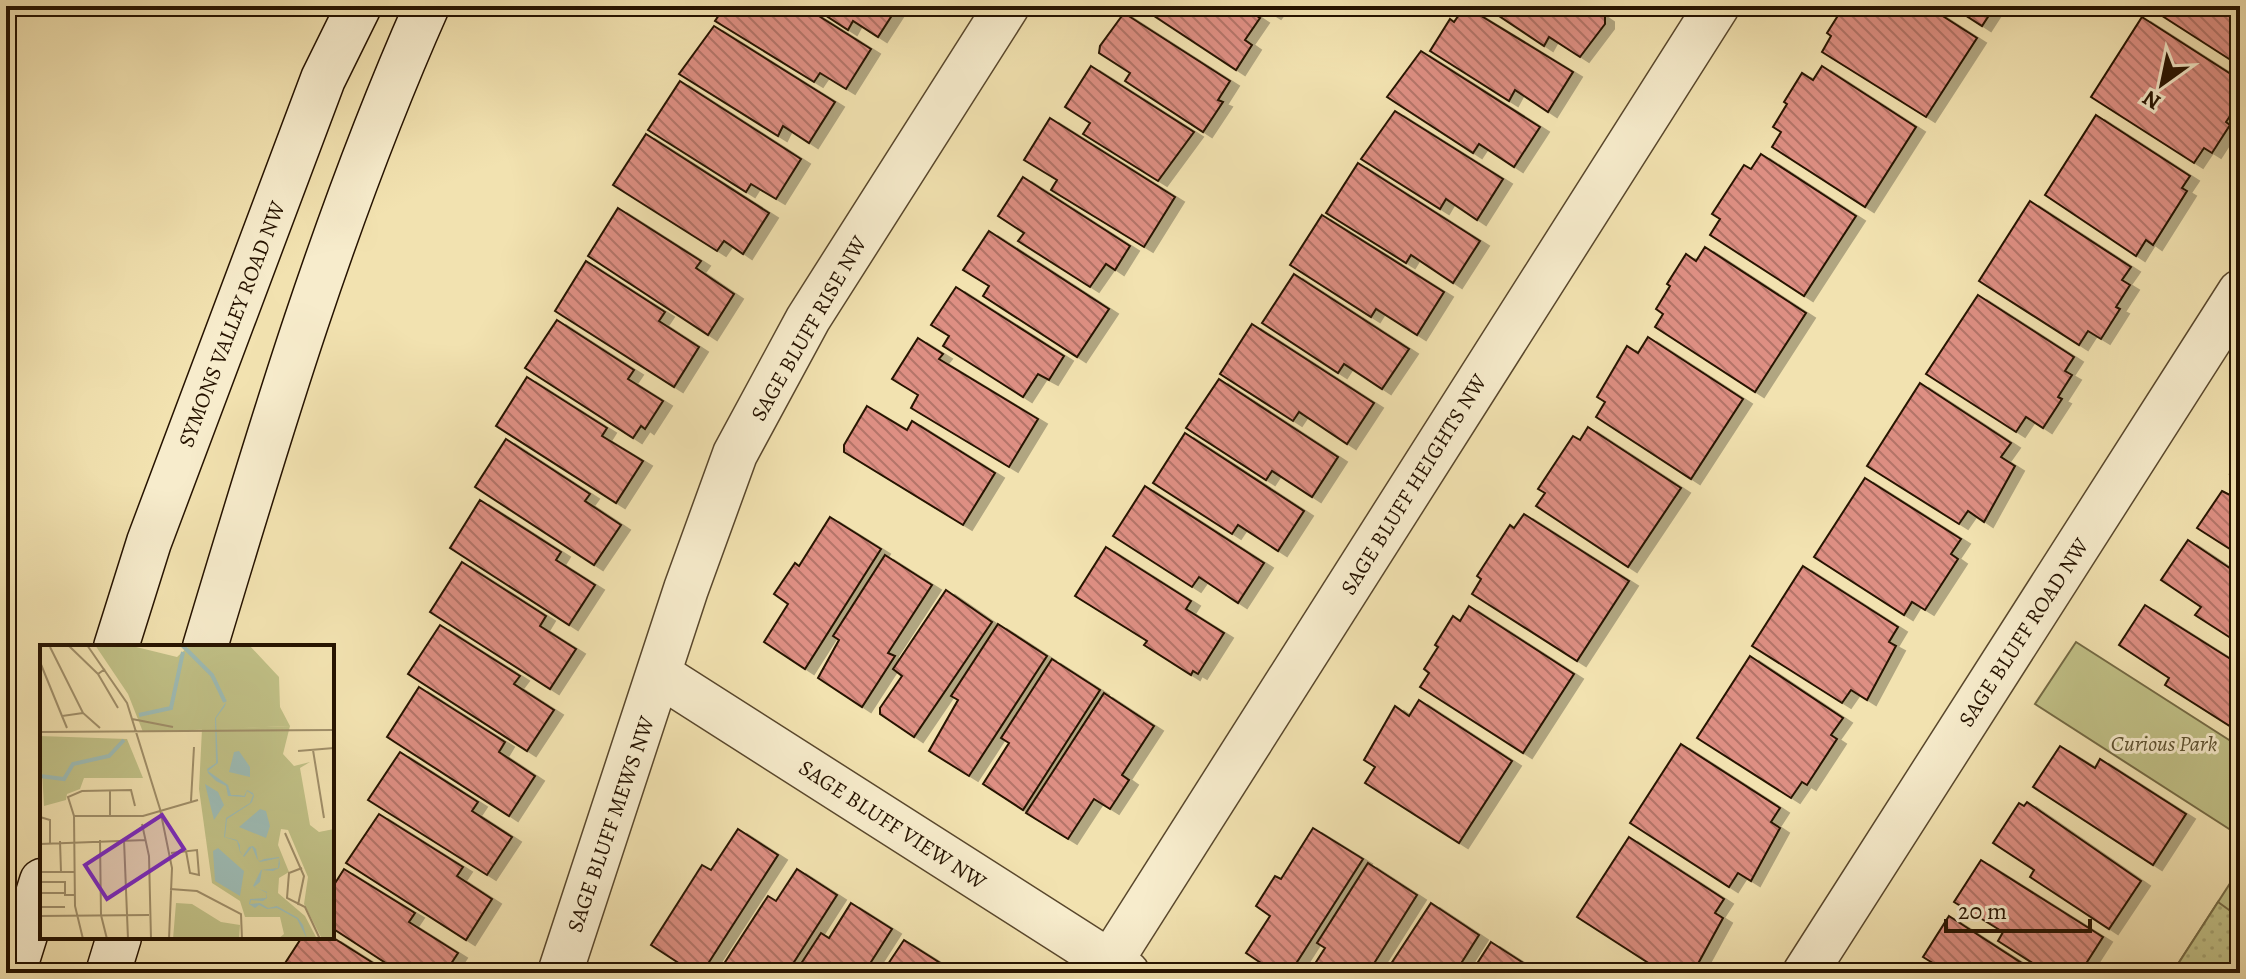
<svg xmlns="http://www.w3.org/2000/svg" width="2246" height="979" viewBox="0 0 2246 979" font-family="Alegreya,serif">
  <defs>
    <pattern id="garden-dots" width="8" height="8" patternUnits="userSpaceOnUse" patternTransform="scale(2)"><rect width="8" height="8" fill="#c1c187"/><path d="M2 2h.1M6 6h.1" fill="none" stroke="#a6a573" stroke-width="1.8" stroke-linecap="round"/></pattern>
    <pattern id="building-back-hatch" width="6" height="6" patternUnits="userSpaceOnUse" patternTransform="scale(2)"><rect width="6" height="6" fill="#de8f83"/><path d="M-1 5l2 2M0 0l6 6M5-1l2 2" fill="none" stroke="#b47469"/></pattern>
    <filter id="shadow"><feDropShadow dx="9" dy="5" stdDeviation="0" flood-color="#0004"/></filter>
  </defs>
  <rect width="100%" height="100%" fill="#f2e2b0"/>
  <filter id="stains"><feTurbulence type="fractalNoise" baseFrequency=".0025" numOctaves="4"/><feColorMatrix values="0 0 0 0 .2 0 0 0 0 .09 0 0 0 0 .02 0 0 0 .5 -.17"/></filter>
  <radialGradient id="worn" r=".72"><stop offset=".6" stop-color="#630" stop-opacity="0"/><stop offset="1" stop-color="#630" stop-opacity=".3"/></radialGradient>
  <g fill="#c1c187" stroke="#746a44" stroke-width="2">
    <polygon points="2076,642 2240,747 2240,836 2035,704"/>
    <polygon points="2240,868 2240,973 2192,973 2178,964"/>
  </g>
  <polygon fill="url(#garden-dots)" stroke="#746a44" stroke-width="2" points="2218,902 2236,915 2240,973 2192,973 2178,964"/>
  <g fill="url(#building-back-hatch)" stroke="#261300" stroke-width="2" filter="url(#shadow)">
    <polygon points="725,6 803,6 871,49 846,89 820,73 814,82 715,21"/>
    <polygon points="811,6 898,6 878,37 853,21 848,30"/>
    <polygon points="1139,6 1242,6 1260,18 1245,40 1252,45 1236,70"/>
    <polygon points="1259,6 1278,6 1272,14"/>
    <polygon points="1465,6 1573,72 1548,112 1515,90 1509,101 1430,51 1450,19 1454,22"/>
    <polygon points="1484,6 1589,6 1605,17 1605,24 1580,57 1549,37 1544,46"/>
    <polygon points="1844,6 1927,6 1977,38 1926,117 1822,52 1831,36 1827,33"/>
    <polygon points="1951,6 1995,6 1982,26"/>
    <polygon points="2160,6 2240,6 2240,66 2156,12"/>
    <polygon points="1124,13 1230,81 1218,100 1223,102 1203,132 1125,81 1130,73 1099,53 1100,46"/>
    <polygon points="2142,17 2240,80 2236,98 2240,101 2226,122 2230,125 2212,153 2204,148 2194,163 2091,97"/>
    <polygon points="714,26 835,102 809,143 783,126 778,136 679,74"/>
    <polygon points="1421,51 1540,127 1514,167 1479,144 1473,153 1387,97"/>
    <polygon points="1091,66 1194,132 1158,181 1083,134 1090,123 1065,107"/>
    <polygon points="1822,66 1916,127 1865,207 1772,147 1781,132 1773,127 1787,104 1784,102 1802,73 1813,80"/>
    <polygon points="680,81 801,159 776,199 751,184 746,192 648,130"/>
    <polygon points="1395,111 1503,179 1477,220 1446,199 1440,209 1361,159"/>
    <polygon points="2096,115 2190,176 2182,188 2187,191 2153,245 2146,240 2136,256 2045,195"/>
    <polygon points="1050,118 1175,197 1144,247 1051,190 1057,180 1024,160"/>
    <polygon points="646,134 769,213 743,254 724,241 717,251 613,185"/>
    <polygon points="1761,154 1856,216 1804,296 1710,235 1720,219 1712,214 1744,165 1751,169"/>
    <polygon points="1358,163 1480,241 1453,283 1411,255 1406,263 1326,213"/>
    <polygon points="1023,177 1130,246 1115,270 1106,264 1090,287 1018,241 1024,233 998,216"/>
    <polygon points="2030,201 2131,267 2122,280 2130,285 2116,307 2120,309 2101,339 2088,331 2079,345 1979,281"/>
    <polygon points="618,208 701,261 696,268 734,294 708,335 588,256"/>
    <polygon points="1322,215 1444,292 1417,335 1376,309 1371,317 1290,265"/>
    <polygon points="989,231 1109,309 1077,357 983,296 989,286 963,270"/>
    <polygon points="1705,247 1806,313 1755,392 1655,327 1663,314 1656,309 1670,286 1667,284 1686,254 1696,261"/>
    <polygon points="586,261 665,312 659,321 699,347 674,387 555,311"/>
    <polygon points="1294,274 1409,349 1382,389 1344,364 1338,373 1262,323"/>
    <polygon points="956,287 1064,356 1049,380 1038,374 1023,397 943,346 949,336 931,325"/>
    <polygon points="1978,295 2074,357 2065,371 2072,375 2058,397 2062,399 2043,428 2026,417 2016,432 1926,374"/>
    <polygon points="557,320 634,370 628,379 663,401 645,429 641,426 633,438 525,368"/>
    <polygon points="1252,324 1374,403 1347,444 1299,412 1293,421 1220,374"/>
    <polygon points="1648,337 1743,399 1691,479 1596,417 1605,402 1597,397 1627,346 1638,353"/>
    <polygon points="918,338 943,354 939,359 1038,419 1009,467 911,408 918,395 892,379"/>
    <polygon points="527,377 607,428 602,436 643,461 616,503 496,426"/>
    <polygon points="1219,379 1338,457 1312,497 1272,471 1266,480 1186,428"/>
    <polygon points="1920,383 2011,443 2001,457 2015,466 1984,522 1968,511 1959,524 1867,466"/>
    <polygon points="867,406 907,430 912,421 995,473 963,525 844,452 844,445"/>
    <polygon points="1588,427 1681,488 1628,567 1536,506 1545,493 1538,489 1573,436 1580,440"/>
    <polygon points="1185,433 1304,511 1278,551 1238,525 1232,534 1153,483"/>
    <polygon points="506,439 590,494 585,501 621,525 594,565 475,487"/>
    <polygon points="2240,458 2240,481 2230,474"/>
    <polygon points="1865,478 1961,539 1951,554 1958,559 1925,610 1912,602 1904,615 1814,557"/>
    <polygon points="1145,486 1264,563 1238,603 1199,577 1192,587 1113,536"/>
    <polygon points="2222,491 2240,500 2240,568 2230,562 2236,553 2197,528"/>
    <polygon points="480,500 561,552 556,560 595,585 569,625 450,548"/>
    <polygon points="1524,514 1629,581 1577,661 1472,594 1481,579 1477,576 1510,525 1514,528"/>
    <polygon points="830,517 881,549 805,669 764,642 788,604 774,594 795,563 799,566"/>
    <polygon points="2188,540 2240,575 2240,644 2195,615 2201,607 2161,580"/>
    <polygon points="1106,547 1191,601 1186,609 1224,633 1198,674 1193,671 1191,675 1144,645 1147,641 1075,596"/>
    <polygon points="885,555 932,585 888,653 895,656 862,707 818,678 839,640 833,636"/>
    <polygon points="462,562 546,616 540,626 576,649 550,689 430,612"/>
    <polygon points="1803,566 1898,627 1889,642 1896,646 1867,700 1851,690 1842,703 1752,646"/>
    <polygon points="946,590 992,622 914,737 880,714 880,708 902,676 893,669"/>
    <polygon points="2145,605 2240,665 2240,723 2236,730 2165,685 2169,678 2119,645"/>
    <polygon points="1469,606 1574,674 1523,753 1420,687 1429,673 1424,669 1438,647 1435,645 1453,616 1460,621"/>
    <polygon points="998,624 1047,656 969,776 929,751 958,700 951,696"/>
    <polygon points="440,625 520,676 514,684 554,710 527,751 408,674"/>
    <polygon points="1750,656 1843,718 1831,735 1837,739 1807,785 1802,782 1791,798 1697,738"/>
    <polygon points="1052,659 1100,690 1023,810 983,784 1009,743 1001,738"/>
    <polygon points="419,687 505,742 499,752 535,776 509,816 387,737"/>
    <polygon points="1104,693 1154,726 1122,775 1129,780 1110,809 1094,799 1068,839 1026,813"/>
    <polygon points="1419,700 1512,761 1459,843 1365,783 1375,767 1364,760 1395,706 1409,716"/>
    <polygon points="1681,744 1780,808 1771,822 1780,828 1751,881 1738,873 1729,887 1630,823"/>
    <polygon points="2060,746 2095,768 2100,759 2186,814 2153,865 2033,787"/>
    <polygon points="400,752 478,802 472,811 512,837 487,875 368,800"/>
    <polygon points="2027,802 2141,881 2109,929 2030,877 2034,870 1993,843 2019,803 2024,806"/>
    <polygon points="379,814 463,867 457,876 492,899 466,940 346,863"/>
    <polygon points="1313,828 1363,859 1290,973 1276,973 1246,953 1270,916 1256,906 1275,876 1281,879"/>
    <polygon points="738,829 778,855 702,973 694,973 651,945 702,865 711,870"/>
    <polygon points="1629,837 1724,899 1715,913 1723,918 1694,971 1683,964 1677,973 1664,973 1577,917"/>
    <polygon points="1981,860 2103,937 2080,973 2048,973 1998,941 2003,932 1954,902"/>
    <polygon points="1368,863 1417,895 1368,973 1309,973 1325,948 1317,943"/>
    <polygon points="344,869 415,913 409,922 458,953 445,973 401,973 332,928 332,888"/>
    <polygon points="797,869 837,895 787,973 718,973 768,896 776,901"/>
    <polygon points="851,903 892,929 864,973 795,973 821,933 829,938"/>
    <polygon points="1431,903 1479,935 1455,973 1385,973"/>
    <polygon points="1949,916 2037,973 1949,973 1923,957"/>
    <polygon points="302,937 332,937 381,968 378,973 283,973 280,971"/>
    <polygon points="904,940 945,966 940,973 871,973 874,968 882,973"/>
    <polygon points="1491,942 1539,973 1471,973"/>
  </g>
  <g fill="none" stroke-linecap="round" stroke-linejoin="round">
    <g stroke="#59472c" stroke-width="47">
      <g id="street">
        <polyline points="660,675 1127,973"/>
        <polyline points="1110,962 1717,6"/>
        <polyline points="560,973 686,589 735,454 808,319 1007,6"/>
        <polyline points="1805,973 2240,292"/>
      </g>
    </g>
    <g stroke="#261300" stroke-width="47">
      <g id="secondary">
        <polyline points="116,647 149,542 323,79 359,6"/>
        <path d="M205,647C270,430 335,213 427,6"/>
        <polyline points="13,973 42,881"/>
        <polyline points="108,973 119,937"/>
      </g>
    </g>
    <use href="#street" stroke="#f7eccc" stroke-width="44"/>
    <use href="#secondary" stroke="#f7eccc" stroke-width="44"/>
  </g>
  <g text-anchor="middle" stroke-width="6" stroke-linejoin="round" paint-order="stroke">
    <g font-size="22" fill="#261300" stroke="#f7eccc">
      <text transform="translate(231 324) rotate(-69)" y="8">SYMONS VALLEY ROAD NW</text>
      <text transform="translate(808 328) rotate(-60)" y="8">SAGE BLUFF RISE NW</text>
      <text transform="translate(1413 484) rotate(-58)" y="8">SAGE BLUFF HEIGHTS NW</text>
      <text transform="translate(2023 632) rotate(-57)" y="8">SAGE BLUFF ROAD NW</text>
      <text transform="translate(610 824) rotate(-71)" y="8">SAGE BLUFF MEWS NW</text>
      <text transform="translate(893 824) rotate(33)" y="8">SAGE BLUFF VIEW NW</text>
    </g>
    <g font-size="22" font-style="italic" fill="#5c502f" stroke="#f7eccc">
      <text x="2164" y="751">Curious Park</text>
    </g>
  </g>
  <g transform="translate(40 645)">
    <rect width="294" height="294" fill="#f2e2b0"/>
    <path d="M55,0H88L137,12L150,0H209L239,32L240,62L250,81L103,87L88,49Z" fill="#c1c187"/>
    <path d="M250,81L243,109L254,121L270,117L260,123L270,180L279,187L294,184V294H282L264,259L268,232L248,185L241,184L238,200L249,227L239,233L238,248L265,271L277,294H238L244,289L240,272H205L200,256L172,238L159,144L162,84ZM0,91L87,94L103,133H44L40,144L27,149L26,155L4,161ZM136,258L152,259L181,277L200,280L199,294H133Z" fill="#c1c187"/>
    <path d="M186,57L185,61L176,73L178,118L168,126L188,140L191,150H199L204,151L207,145L213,148L214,151L212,157L210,159L187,174L185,192L197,195L200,200V206L203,211L209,202L213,201L216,204L218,215L220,216L224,214L239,212L240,219L239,223L233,226L222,225L220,237L214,242L227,247V253L223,256L211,255L210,259L220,258L228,263L237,261L258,273L263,280L267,294L257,274L237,263L227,264L219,260L215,263L209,259L210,254L226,253L227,248L213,241L221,225L238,223L239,213L220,217L217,214L212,202L204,212L200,207L197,196L184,192L186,173L210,158L213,150L207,146L205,152L188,151L186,141L176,136L168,128L167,124L176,118L175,73ZM199,106L210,122V132L189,127L194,107ZM165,139L178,147L184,160L174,175ZM220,164L226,166L230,181L226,193L199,182ZM178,203L204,226L200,251L175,236L173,206Z" fill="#9ebcb5"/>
    <path fill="none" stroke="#9ebcb5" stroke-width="4" d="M142,0L172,30L185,57M99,70L131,63L143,7M0,131L24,134L33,119L69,111L84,95"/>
    <path fill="none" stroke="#a08f6a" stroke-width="2" d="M28,0L58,29M47,0L87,58L120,164L132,223L129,294M10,2L43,68L60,83M0,17L22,71M65,24L58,29L78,63M92,74L133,82M27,83L22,71L43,68M0,87L294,85M273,105L284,173M258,106L294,103M70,145V170M151,156L154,102M34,171H103L158,155M0,172L10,175V198M102,179L109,211L111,294M245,188L264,231L258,260M60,195L61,270L67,294M84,195L88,294M20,196L21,227M0,199L106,195M131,208L157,205L159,230L150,228L146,206M262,223L249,228L247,253L265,262L280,294M0,227H34M0,237H25V250H34M130,244L157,246L201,269L202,294M0,248H25M0,262H25M0,271L109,270M43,294L35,261L34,171L28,152L42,146L91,145L95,161"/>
    <path fill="#7b2cbf" fill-opacity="0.15" stroke="#7b2cbf" stroke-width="4" d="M122,170L144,204L67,254L45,220Z"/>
    <rect width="294" height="294" fill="none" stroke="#261300" stroke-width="4"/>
  </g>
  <rect width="2246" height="979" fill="none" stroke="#f2e2b0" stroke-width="32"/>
  <rect x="8" y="8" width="2230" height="963" fill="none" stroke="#261300" stroke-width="4"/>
  <rect x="16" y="16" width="2214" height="947" fill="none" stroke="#261300" stroke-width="2"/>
  <g transform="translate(2162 84) rotate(213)" stroke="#f7eccc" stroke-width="6" paint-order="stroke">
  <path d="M0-6L14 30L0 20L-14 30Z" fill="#261300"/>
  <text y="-12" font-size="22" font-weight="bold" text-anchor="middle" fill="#261300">N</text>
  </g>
  <path d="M1946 919v12h144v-12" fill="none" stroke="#261300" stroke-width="4"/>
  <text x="1958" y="919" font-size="24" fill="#261300" stroke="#f7eccc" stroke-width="6" paint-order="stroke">20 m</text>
  <rect width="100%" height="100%" filter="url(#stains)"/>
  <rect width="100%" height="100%" fill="url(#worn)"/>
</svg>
